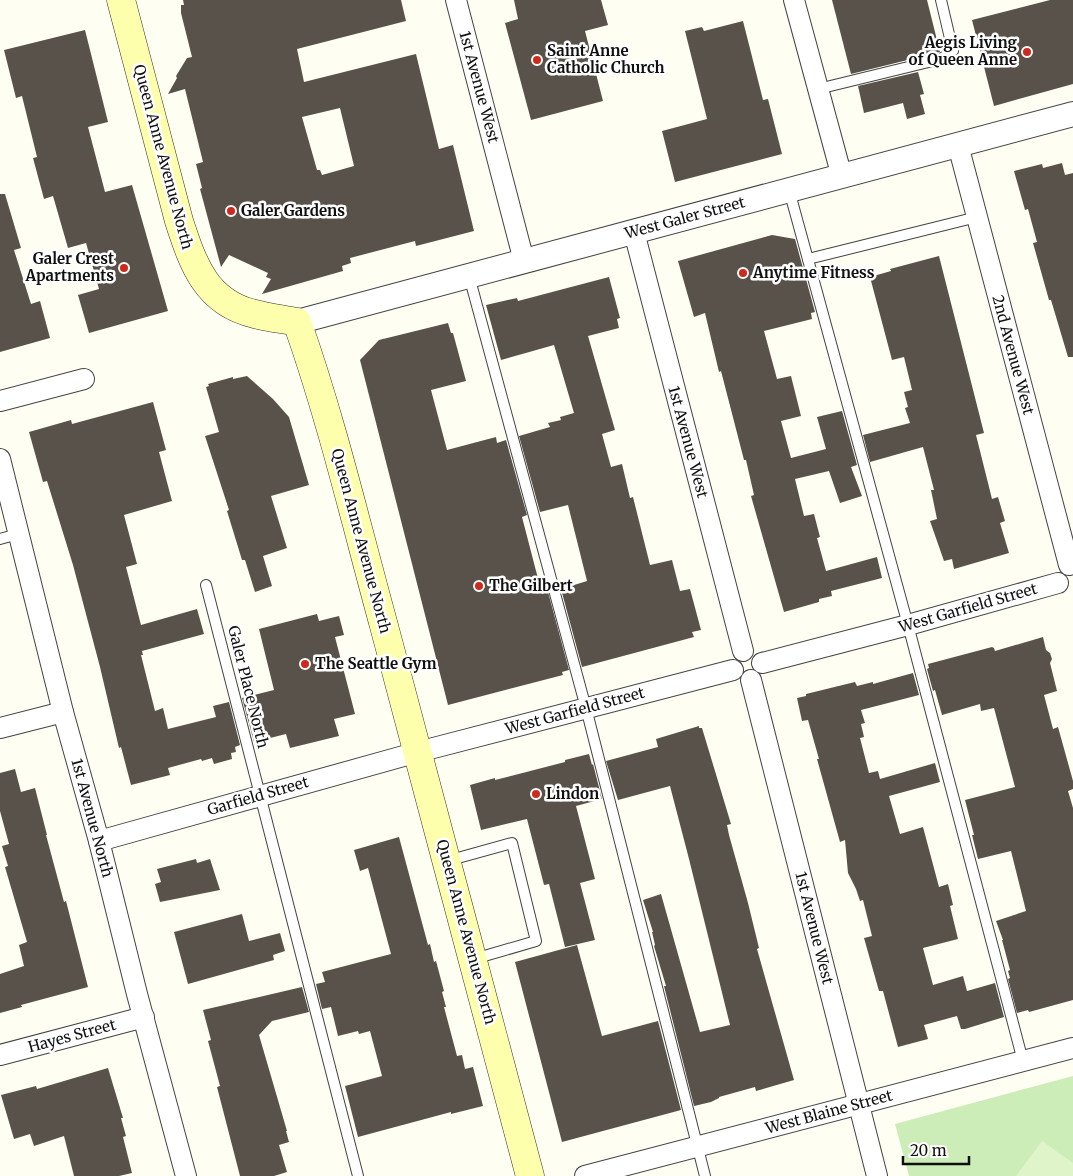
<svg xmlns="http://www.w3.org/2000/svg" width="1073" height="1176" viewBox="0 0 1073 1176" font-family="Merriweather,serif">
  <rect width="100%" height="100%" fill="#fffef2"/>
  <polygon fill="#cdedb8" points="1073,1076 1073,1176 909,1176 895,1124"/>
  <polygon fill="#e0f4ca" points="1042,1141 1073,1163 1073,1176 1016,1176"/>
  <g fill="#59524b" fill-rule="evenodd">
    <path d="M183,0H401L406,21L297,49L304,82L416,54L439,149L453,145L474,231L416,246L415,241L350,258L351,263L342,266L343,271L262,294L271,279L266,277L268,273L229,255L221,267L200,189L202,188L196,164L203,162L185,89L168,94L177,78L176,76L187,58L192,57L181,13V5H184ZM340,108L354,166L322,175L320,170H317L302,117Z"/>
    <polygon points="514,0 601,0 608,25 585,31 603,101 531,120 505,23 518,19"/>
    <polygon points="832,0 927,0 940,52 851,74"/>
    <polygon points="1050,0 1073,0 1073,84 994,106 972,20"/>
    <polygon points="743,21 763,100 768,99 782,154 675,182 662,131 707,119 685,31 702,27 704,31"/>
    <polygon points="85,30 108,122 88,127 105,192 132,185 168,311 89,333 78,295 99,289 86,243 68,248 53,196 44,199 33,158 37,157 22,96 16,98 4,50"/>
    <polygon points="918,72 924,94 920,95 925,114 907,119 903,103 864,113 858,86"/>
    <polygon points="1062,163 1065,175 1073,173 1073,357 1068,357 1051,300 1049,300 1033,243 1037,242 1028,209 1025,210 1014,171 1042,164 1043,168"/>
    <polygon points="0,194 5,194 21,248 14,250 31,304 40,301 50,338 0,352"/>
    <polygon points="772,235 795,239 815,312 811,313 812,319 764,331 777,379 791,376 801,416 781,421 791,458 826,449 817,417 842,411 857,465 851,467 862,496 840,503 829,471 795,479 804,516 814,514 820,537 817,538 826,571 877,557 882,578 831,591 832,596 819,599 819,602 784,612 751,496 754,495 746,460 744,460 721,371 719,372 705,313 694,317 678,261"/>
    <polygon points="939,256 984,433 976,435 992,499 998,497 1005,521 1000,523 1009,553 954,569 952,559 944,561 930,521 937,519 931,490 934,490 923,447 870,462 863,435 910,423 905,408 908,407 904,392 912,390 904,357 892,360 870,277 891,271 890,269"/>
    <polygon points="609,277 620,318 617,319 619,328 588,336 615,430 602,434 611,467 622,464 630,498 633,497 650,565 672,560 680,591 690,589 701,630 692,632 694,637 582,667 561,589 587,581 568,505 540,512 519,436 550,427 548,423 561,420 560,417 574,413 554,345 501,360 486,305 517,298 518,301"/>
    <polygon points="448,323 451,333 453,333 466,381 431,390 447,450 496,437 497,443 506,440 527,515 522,517 542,594 548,592 569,670 562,672 563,675 448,705 360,360 379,340"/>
    <polygon points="247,376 273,399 289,417 309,485 271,496 287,548 263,556 272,586 255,592 245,560 242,560 227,511 229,510 205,436 219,432 206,387 209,386 208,384 233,377 233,379"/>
    <polygon points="153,402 166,450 159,452 172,501 124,515 137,564 126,567 141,625 197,609 204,634 142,651 143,655 141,655 155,711 163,708 168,729 216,717 213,706 229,702 240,745 235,747 236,752 231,753 232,759 214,764 212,758 202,761 201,759 168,768 170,775 131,785 121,747 119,748 100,667 73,565 47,481 43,482 29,432 71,420 72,424"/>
    <polygon points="317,614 319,621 339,616 344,635 335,637 355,714 334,719 339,736 290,748 286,734 254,742 242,698 274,690 259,629"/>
    <polygon points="1043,637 1046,650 1050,653 1052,659 1050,663 1057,691 1044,695 1053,729 1058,727 1073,781 1073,789 1068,791 1073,808 1073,1000 1029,1012 1028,1010 1017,1013 1008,979 1010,978 1008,971 1010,970 1002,940 1003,940 996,921 1026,911 1011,851 978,859 972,835 974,835 965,800 1015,787 994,708 981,711 980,704 942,715 935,690 933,691 927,669 929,668 928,664 992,647 994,648 995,651"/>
    <polygon points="913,673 919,695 861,710 865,723 861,724 864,737 860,738 869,773 878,771 880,779 935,763 940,782 889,796 900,834 923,827 939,887 948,884 953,905 950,906 958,939 923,948 933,985 963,976 967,991 995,983 1004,1017 965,1029 961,1029 957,1016 924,1025 928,1039 898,1047 883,991 879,991 864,938 872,936 863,900 860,901 856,889 848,873 845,840 840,842 817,759 819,759 808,720 802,721 797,698 806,696 806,694 855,682 857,686 873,682 873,684"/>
    <polygon points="699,726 699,728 702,728 731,824 727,825 729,835 748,903 759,948 757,949 794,1080 756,1091 755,1087 719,1097 719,1098 711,1102 694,1106 664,986 666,986 654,946 655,945 652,932 653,932 643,900 661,894 700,1032 730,1025 689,859 670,786 618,800 606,761 658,747 656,739"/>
    <polygon points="589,754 592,765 593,764 602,799 576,806 595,879 580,883 595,940 565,947 549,884 544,885 527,819 481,830 470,785 495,778 495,780 565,762 565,760"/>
    <polygon points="15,769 21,792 35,788 47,835 46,835 64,902 66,901 88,987 21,1005 22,1007 0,1013 0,974 24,966 19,945 27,942 5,867 8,866 2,846 9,844 0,811 0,773"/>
    <polygon points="399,837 428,945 430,944 434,962 436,961 444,991 442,992 446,1007 444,1007 457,1056 462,1055 465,1069 473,1067 483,1106 451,1114 451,1112 358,1137 345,1086 382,1076 370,1031 359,1034 358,1031 338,1036 331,1007 322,1009 316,984 325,982 322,972 391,954 368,868 360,871 354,850"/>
    <polygon points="196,859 197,863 210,859 220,890 160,902 155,884 161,882 157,869"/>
    <polygon points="242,914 249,941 280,933 285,951 273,955 274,960 188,984 174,932"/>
    <polygon points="577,945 602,1036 658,1021 681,1110 562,1142 515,962"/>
    <polygon points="302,987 309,1012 272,1021 259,1035 287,1131 286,1131 289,1142 279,1145 287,1172 274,1176 240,1176 217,1087 220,1086 208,1041 211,1040 203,1010"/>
    <polygon points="108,1068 123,1118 121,1118 126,1136 123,1137 132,1173 119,1176 74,1176 64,1136 34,1146 30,1134 14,1139 1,1095 36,1086 37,1089"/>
  </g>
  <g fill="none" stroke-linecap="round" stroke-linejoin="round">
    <g stroke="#434343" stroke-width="12">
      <g id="service">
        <polyline points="818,89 941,59 953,51 941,0"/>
        <polyline points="789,190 908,625 1023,1061"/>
        <polyline points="808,259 977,217"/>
        <polyline points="469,276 586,708 705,1176"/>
        <polyline points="0,539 18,534"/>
        <polyline points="206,585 358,1176"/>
        <polyline points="447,861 512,843 536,941 474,959"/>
      </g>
    </g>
    <g stroke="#434343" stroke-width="22">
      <g id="minor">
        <polyline points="456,0 524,261"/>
        <polyline points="794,0 842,177"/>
        <polyline points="958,145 1069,565"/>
        <polyline points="634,232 743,651"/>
        <polyline points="0,401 84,379"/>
        <polyline points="0,459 63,712 99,841 137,994 186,1176"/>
        <polyline points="762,663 908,625 1058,583"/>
        <polyline points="751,680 877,1176"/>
        <polyline points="0,728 63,712"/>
        <polyline points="99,841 418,752 733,670"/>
        <polyline points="0,1055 144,1017"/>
        <polyline points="585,1176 1073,1048"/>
      </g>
    </g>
    <g stroke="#434343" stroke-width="26">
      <polyline id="tertiary" points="297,322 1073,114"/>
    </g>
    <g stroke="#323232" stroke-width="29">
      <path id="secondary" d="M121,0L179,221C193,264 206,303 255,314C269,318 283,319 297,322C332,421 356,524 384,626C433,809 481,993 530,1176"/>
    </g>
    <use href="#service" stroke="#fff" stroke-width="10"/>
    <use href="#minor" stroke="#fff" stroke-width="20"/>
    <use href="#tertiary" stroke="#fff" stroke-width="24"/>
    <use href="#secondary" stroke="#feffad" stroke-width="28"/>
  </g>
  <g fill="#cb2a1c" stroke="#fff" stroke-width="2">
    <circle cx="1027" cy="52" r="5"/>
    <circle cx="537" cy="60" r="5"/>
    <circle cx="231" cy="211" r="5"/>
    <circle cx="124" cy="268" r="5"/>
    <circle cx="743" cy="273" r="5"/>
    <circle cx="479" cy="586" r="5"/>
    <circle cx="305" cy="664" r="5"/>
    <circle cx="536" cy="794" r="5"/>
  </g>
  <g text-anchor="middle" stroke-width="5" stroke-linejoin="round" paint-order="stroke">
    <g font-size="15" font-weight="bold" fill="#101010" stroke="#fff" text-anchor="start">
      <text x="1017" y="48" text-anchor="end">Aegis Living<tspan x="1017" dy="17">of Queen Anne</tspan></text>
      <text x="547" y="56">Saint Anne<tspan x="547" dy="17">Catholic Church</tspan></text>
      <text x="241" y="216">Galer Gardens</text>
      <text x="114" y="264" text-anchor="end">Galer Crest<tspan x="114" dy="17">Apartments</tspan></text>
      <text x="753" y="278">Anytime Fitness</text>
      <text x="489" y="591">The Gilbert</text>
      <text x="315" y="669">The Seattle Gym</text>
      <text x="546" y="799">Lindon</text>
    </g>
    <g font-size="15" fill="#101010" stroke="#fff">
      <text transform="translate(479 87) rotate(75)" y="5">1st Avenue West</text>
      <text transform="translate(163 157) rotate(75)" y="5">Queen Anne Avenue North</text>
      <text transform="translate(685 218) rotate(-15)" y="5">West Galer Street</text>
      <text transform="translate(1013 355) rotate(75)" y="5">2nd Avenue West</text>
      <text transform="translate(688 442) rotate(75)" y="5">1st Avenue West</text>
      <text transform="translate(361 541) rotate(75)" y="5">Queen Anne Avenue North</text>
      <text transform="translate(968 608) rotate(-16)" y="5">West Garfield Street</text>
      <text transform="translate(248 687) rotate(76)" y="5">Galer Place North</text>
      <text transform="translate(575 711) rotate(-15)" y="5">West Garfield Street</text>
      <text transform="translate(258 796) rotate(-16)" y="5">Garfield Street</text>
      <text transform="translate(92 818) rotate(75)" y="5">1st Avenue North</text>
      <text transform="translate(814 928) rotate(76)" y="5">1st Avenue West</text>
      <text transform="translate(466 932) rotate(75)" y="5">Queen Anne Avenue North</text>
      <text transform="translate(72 1036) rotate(-15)" y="5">Hayes Street</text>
      <text transform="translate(829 1112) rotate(-15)" y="5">West Blaine Street</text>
    </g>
  </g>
  <path d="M903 1156v8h66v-8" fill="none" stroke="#101010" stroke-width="2.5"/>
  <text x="910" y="1156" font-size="15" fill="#101010" stroke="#ffffff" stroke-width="4" paint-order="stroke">20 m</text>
</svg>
